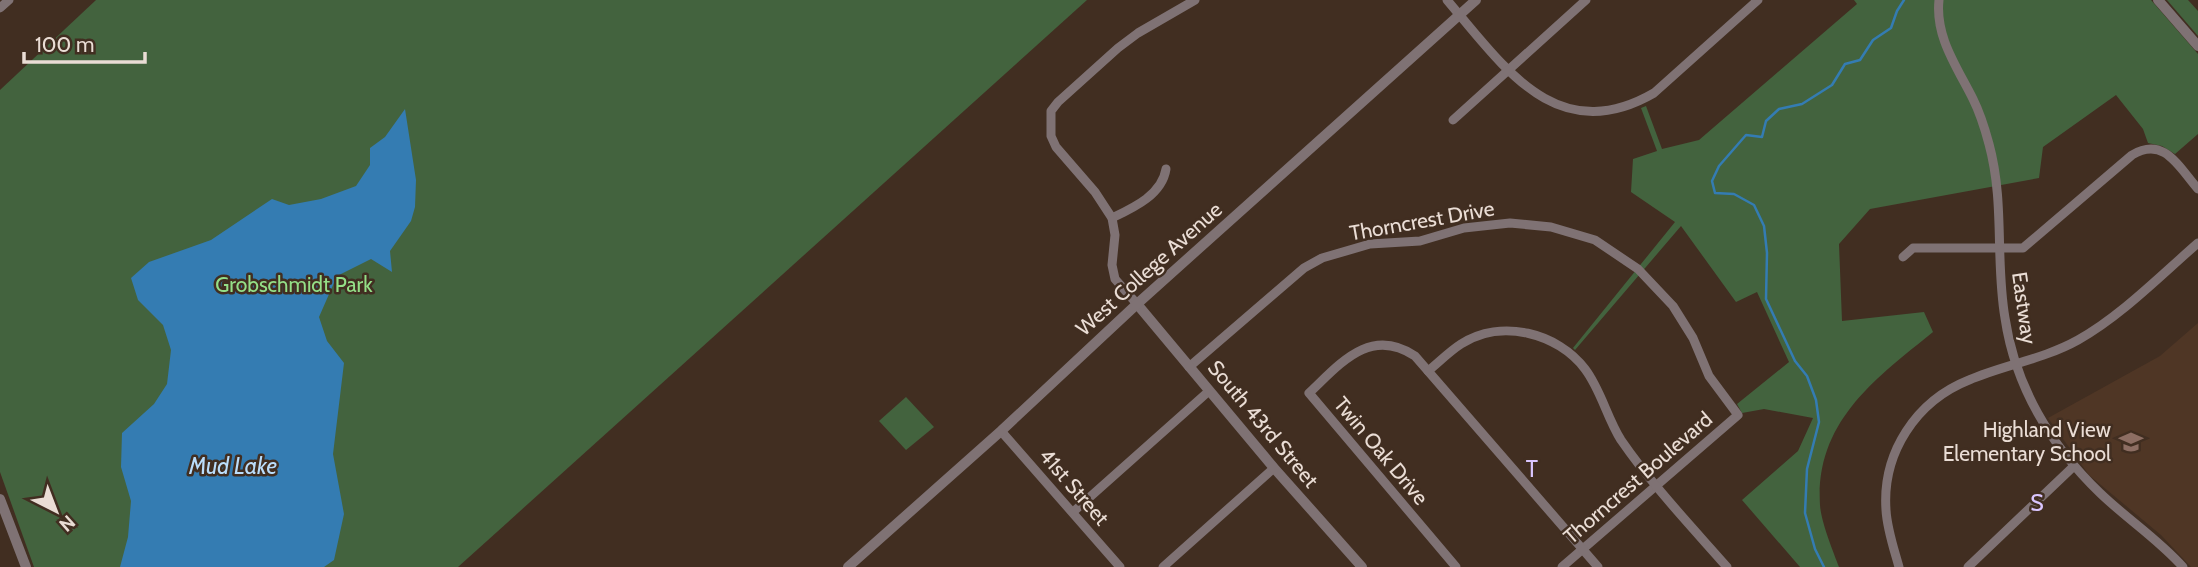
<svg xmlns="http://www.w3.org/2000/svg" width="2198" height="567" viewBox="0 0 2198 567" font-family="Cabin,sans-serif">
  <rect width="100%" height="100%" fill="#412e21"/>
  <polygon fill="#4f3625" points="2198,323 2198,567 2191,567 2161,535 2089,475 2048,418 2160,356"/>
  <g fill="#43633e">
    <polygon points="96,0 1087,0 458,567 34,567 0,472 0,90"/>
    <path d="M1854,0H2151L2198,54V134L2175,154L2162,146L2148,143L2143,129L2116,95L2043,147L2039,178L1870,209L1839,244L1842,321L1924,312L1933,332C1875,379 1815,422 1820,505C1821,522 1833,551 1839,567H1800L1742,500L1798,451L1813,418L1764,409L1742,413L1737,404L1789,362L1757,292L1736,302L1681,226L1575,350L1573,348L1675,222L1631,192L1633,159L1657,151L1641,108L1646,106L1662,149L1699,140L1857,4Z"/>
    <polygon points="2167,0 2188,0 2198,11 2198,36"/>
    <polygon points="906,397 934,427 906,450 879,421"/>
  </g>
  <polygon fill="#347cb2" points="405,109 416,180 415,207 411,221 390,251 392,272 371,259 337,276 319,317 327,341 344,363 333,454 344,514 334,560 324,567 120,567 128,537 131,501 121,467 122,433 154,404 167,384 171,350 163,325 138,300 131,278 149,262 211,240 272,199 289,205 321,199 356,186 370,165 370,148 385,137"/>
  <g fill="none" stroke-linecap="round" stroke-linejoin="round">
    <polyline stroke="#347cb2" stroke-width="2.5" points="1824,567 1815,549 1805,513 1807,469 1819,422 1816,400 1807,376 1795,361 1766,299 1767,253 1764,226 1754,205 1734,194 1715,193 1712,181 1719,166 1746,135 1762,137 1766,121 1779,109 1802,104 1832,85 1845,64 1860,60 1873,40 1891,28 1897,11 1904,0"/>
    <g stroke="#7f7274" stroke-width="9">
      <path d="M1447,0C1504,67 1557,149 1654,93L1758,0"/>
      <path d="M1939,0C1935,37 1957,67 1973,99C1980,113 1985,129 1989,144C2005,203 1995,260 2005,318C2015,386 2051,446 2100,493C2127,519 2158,539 2183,567"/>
      <polyline points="0,8 9,0"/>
      <polyline points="1453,120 1586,0"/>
      <path d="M1112,218C1133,208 1162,195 1166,169"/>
      <path d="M1903,257L1913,248H2023L2132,155C2164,136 2178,166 2198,189"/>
      <polyline points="1137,304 1115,279 1112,265 1115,235 1112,218 1095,192 1056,147 1051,136 1051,111 1058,102 1118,48 1138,33 1195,0"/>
      <polyline points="1189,367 1304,268 1322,258 1370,244 1420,241 1464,228 1510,223 1551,227 1595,240 1638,269 1673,306 1693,338 1709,376 1738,415 1562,567"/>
      <path d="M1428,371C1439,362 1450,351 1461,344C1501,318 1558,333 1585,369C1601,390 1607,418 1621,440C1652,485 1691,526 1727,567"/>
      <polyline points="1001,431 1120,567"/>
      <polyline points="1073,512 1209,391"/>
      <polyline points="1163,567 1274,468"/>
      <path d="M1456,567L1309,393C1340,364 1370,326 1415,356L1598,567"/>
      <path d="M1899,567C1894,549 1887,529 1886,510C1882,453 1916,401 1969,380C2004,365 2044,359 2078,340C2121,316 2161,275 2198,243"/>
      <polyline points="1968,567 2074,466"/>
    </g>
    <g stroke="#7f7274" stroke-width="10">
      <polyline points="2158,0 2198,46"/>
      <polyline points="1137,304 1274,468 1362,567"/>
      <polyline points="0,499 26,567"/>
      <polyline points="848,567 1001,431 1137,304 1476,0"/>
    </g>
  </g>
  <defs>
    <g id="school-bare" transform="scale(1.89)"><path d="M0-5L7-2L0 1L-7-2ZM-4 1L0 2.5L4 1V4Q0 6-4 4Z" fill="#8d6e63" stroke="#412e21" stroke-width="2.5" paint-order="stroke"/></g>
  </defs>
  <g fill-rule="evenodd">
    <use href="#school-bare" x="2131" y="442"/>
  </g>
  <g text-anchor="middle" stroke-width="5" stroke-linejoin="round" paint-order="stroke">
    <g font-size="21" fill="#eaddd5" stroke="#412e21">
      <text transform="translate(1422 221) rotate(-10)" y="7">Thorncrest Drive</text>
      <text transform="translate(1149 269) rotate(-42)" y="7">West College Avenue</text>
      <text transform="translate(2024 308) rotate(82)" y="7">Eastway</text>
      <text transform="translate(1263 424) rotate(50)" y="7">South 43rd Street</text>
      <text transform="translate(1381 451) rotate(50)" y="7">Twin Oak Drive</text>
      <text transform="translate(1638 478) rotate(-41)" y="7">Thorncrest Boulevard</text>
      <text transform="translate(1074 487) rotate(49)" y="7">41st Street</text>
    </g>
    <g font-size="21" fill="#94df87" stroke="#412e21">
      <text x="294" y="292">Grobschmidt Park</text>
    </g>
    <g font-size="21" fill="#eaddd5" stroke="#412e21" text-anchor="end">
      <text x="2111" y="437">Highland View<tspan x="2111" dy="24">Elementary School</tspan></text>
    </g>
    <g font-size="23" font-style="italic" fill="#baddfb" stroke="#412e21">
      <text x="233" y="474">Mud Lake</text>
    </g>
    <g font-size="23" letter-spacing="2" fill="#dac5fe" stroke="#412e21">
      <text x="1533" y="477">T</text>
      <text x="2038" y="511">S</text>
    </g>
  </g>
  <g transform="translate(56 511) rotate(138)" stroke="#412e21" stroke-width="5" paint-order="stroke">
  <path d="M0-5L12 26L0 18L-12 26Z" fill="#eaddd5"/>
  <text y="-10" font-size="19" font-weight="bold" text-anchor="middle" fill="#eaddd5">N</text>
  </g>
  <path d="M24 52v10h121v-10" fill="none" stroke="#eaddd5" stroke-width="3.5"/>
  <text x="35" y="52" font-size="21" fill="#eaddd5" stroke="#412e21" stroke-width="5" paint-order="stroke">100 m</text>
</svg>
